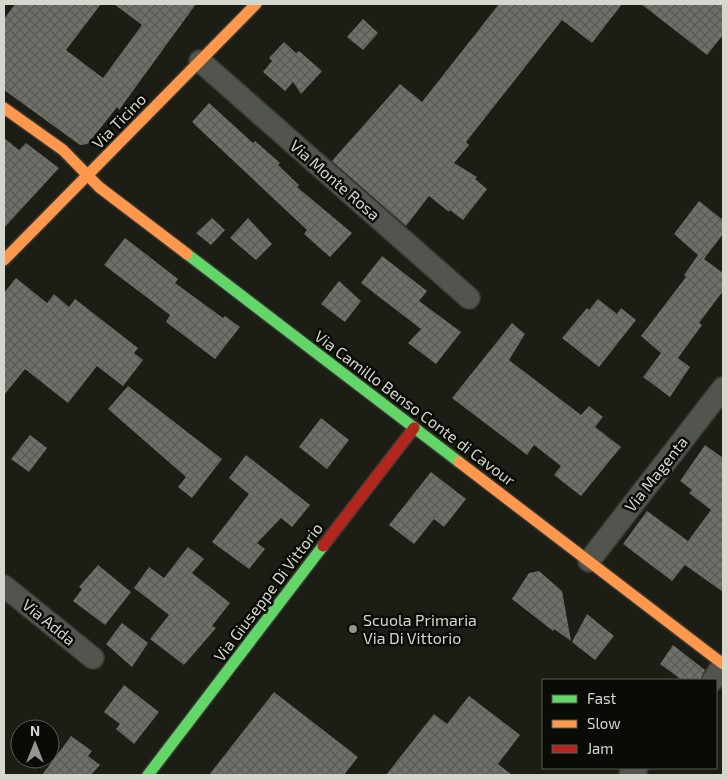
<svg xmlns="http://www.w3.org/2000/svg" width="727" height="779" viewBox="0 0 727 779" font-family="'Exo 2',sans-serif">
  <defs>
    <pattern id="building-cross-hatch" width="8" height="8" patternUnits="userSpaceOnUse" patternTransform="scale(1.25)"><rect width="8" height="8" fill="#6f706a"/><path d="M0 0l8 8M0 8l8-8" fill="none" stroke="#5a5a56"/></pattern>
  </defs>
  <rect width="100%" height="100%" fill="#1c1e16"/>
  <g fill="url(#building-cross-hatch)">
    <polygon points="15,4 101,4 66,50 103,78 142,25 114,4 196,4 119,110 117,107 88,144 80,145 4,90 4,19"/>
    <polygon points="499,4 622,4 592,43 562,20 466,142 469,145 454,163 477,177 475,179 487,189 463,220 450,210 449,212 429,196 406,226 332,161 400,84 422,102"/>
    <polygon points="641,4 723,4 723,35 707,55"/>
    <polygon points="363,19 378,33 363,50 347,37"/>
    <polygon points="284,42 296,53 299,51 322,71 301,94 293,82 285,91 263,72 272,61 269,58"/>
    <polygon points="209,103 253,143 255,141 280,163 278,165 299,185 297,187 352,233 330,257 304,234 307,230 192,122"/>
    <polygon points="4,138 19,150 26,143 59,168 4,228"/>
    <polygon points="699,201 723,220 723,234 704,259 723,273 723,291 699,323 702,325 678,358 690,367 670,397 643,377 661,353 641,336 686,277 684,275 698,255 674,234"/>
    <polygon points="212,218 225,230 211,245 196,233"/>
    <polygon points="248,218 272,244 256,260 230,238"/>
    <polygon points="125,238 178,279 175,283 223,318 225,316 240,327 215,359 166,322 170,315 104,265"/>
    <polygon points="382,256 427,291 419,301 461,332 436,364 408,343 421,329 361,283"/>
    <polygon points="16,278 47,303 54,294 69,307 75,299 138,348 134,353 143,360 123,386 97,366 68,403 25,369 4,395 4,293"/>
    <polygon points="339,281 361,301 345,322 321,304"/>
    <polygon points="598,299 617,314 621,308 636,320 599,367 562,338 587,308 589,310"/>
    <polygon points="512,323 525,334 509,360 581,415 589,406 603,417 595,427 621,447 581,496 554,475 561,466 534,445 527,455 452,398"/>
    <polygon points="128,386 222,459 192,498 178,487 186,477 108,409"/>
    <polygon points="321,418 349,440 327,469 299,447"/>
    <polygon points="30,435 47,448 29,472 11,459"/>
    <polygon points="705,445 723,458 723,592 685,565 672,581 623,544 647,511 688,541 711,510 689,493 692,490 680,481"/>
    <polygon points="246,455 310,505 292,527 281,518 257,543 265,549 249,569 212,542 249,494 229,478"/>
    <polygon points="431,472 466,499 444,527 434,519 414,544 389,525"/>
    <polygon points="188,547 204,559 192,573 230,603 212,626 216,628 184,665 150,639 169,615 134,588 149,567 164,578"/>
    <polygon points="98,565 131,592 105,625 73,601 82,589 79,587"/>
    <polygon points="539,571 562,591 571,641 554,629 553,631 512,599 529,573"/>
    <polygon points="587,614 614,636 595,660 572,642"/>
    <polygon points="122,623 148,643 132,667 106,644"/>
    <polygon points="673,645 705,670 701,680 682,680 660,664"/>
    <polygon points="124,685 159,712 134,744 116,729 120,724 104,712"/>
    <polygon points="274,692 358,757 344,775 209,775"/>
    <polygon points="469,696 520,735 498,764 512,775 386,775 434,714 447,724"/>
    <polygon points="71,736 92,751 88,756 100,765 91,775 42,775"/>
  </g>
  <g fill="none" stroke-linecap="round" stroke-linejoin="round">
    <g stroke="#373933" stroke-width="24">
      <g id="street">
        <polyline points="200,61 469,298"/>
        <polyline points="589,561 723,388"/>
        <polyline points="4,586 93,658"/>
        <polyline points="713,680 723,665"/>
        <polyline points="630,775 637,768"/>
      </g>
    </g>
    <g stroke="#373933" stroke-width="14">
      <g id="fast">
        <polyline points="187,254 459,462"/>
        <polyline points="148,775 323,546"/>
      </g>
    </g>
    <g stroke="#373933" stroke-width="14">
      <g id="slow">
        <polyline points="4,108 63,150 99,187 187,254"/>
        <polyline points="4,260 256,4"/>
        <polyline points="459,462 723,664"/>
      </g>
    </g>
    <g stroke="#373933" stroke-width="14">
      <polyline id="jam" points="323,546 414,428"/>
    </g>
    <use href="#street" stroke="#52544e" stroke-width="21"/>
    <use href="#fast" stroke="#63d668" stroke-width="11"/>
    <use href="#slow" stroke="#ff974d" stroke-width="11"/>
    <use href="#jam" stroke="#b3261e" stroke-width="11"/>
  </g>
  <circle fill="#94968d" stroke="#090b05" stroke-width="2" cx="353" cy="629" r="5"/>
  <g text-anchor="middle" stroke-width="5" stroke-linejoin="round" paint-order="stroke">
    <g font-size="16" fill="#d4d7cd" stroke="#090b05">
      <text transform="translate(119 121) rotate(-46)" y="6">Via Ticino</text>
      <text transform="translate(335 180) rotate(41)" y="6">Via Monte Rosa</text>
      <text transform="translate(415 408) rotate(37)" y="6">Via Camillo Benso Conte di Cavour</text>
      <text transform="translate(656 474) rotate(-52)" y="6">Via Magenta</text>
      <text transform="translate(268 592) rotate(-53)" y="6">Via Giuseppe Di Vittorio</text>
      <text transform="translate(49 622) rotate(39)" y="6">Via Adda</text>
    </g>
    <g font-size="16" fill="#d4d7cd" stroke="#090b05" text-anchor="start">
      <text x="363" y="626">Scuola Primaria<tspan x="363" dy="18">Via Di Vittorio</tspan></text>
    </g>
  </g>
  <rect width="727" height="779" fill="none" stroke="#d4d7cd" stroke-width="10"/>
  <rect x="542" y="679" width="175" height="90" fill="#090b05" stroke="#5a5d55"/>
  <rect x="552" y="695" width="25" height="8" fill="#63d668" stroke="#5a5d55"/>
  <text x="587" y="704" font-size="15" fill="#d4d7cd">Fast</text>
  <rect x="552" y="720" width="25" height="8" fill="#ff974d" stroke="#5a5d55"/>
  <text x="587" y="729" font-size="15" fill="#d4d7cd">Slow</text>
  <rect x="552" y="745" width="25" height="8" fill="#b3261e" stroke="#5a5d55"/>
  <text x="587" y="754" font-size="15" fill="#d4d7cd">Jam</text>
  <g transform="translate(35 744)"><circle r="24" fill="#090b05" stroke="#5a5d55"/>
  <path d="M0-4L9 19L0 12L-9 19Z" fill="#94968d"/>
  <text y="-8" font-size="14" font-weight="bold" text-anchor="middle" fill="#d4d7cd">N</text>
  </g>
</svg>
